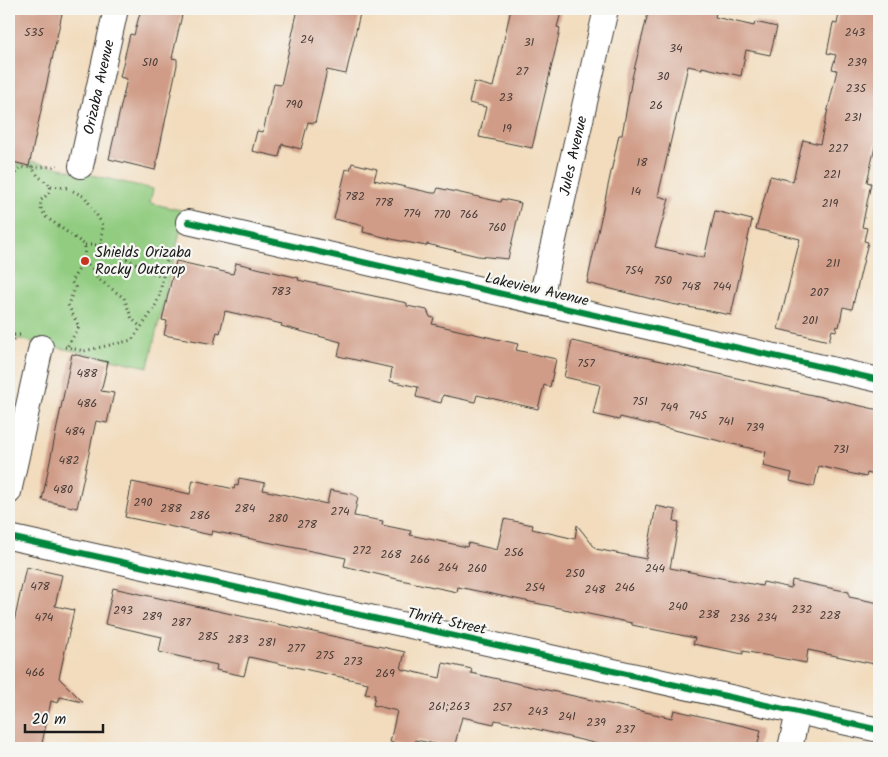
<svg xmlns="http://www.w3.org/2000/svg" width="888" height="757" viewBox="0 0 888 757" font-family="Kalam,sans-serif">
  <rect width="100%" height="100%" fill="#f6f6f2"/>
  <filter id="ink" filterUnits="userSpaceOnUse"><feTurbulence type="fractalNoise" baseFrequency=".02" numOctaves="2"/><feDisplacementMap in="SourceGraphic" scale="10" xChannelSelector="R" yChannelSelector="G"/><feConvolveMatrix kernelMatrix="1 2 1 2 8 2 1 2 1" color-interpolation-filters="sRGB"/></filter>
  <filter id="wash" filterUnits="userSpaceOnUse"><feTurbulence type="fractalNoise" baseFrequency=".0096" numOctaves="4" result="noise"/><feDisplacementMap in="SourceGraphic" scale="20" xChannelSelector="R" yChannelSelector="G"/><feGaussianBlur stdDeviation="1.12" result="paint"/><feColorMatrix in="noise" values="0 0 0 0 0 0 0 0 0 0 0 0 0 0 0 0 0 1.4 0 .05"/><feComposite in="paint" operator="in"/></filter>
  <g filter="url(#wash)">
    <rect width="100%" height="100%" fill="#f2dcbd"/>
    <polygon fill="#91cc80" stroke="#56744e" points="9,161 28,166 30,161 153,189 150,203 185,211 148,367 9,337"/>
    <g id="blocks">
      <g fill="#d09c87">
        <polygon points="9,9 63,9 29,166 9,161"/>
        <polygon points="141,9 180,9 178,14 182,15 172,58 177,59 177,65 155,170 109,159 127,79 120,77 130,34 134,35"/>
        <polygon points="298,9 361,9 346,74 327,70 315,123 308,122 301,149 282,144 279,157 252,151 257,131 263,132 274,84 281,85"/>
        <polygon points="511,9 562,9 557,27 560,28 558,39 532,148 479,137 486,107 469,103 474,82 493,87"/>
        <polygon points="649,9 717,9 715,17 754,26 755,22 777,27 770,55 746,50 741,76 702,67 702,69 688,66 658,196 669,199 655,247 704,258 715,211 752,220 731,315 672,304 587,283 619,135 622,135 632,78"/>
        <polygon points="840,9 879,9 879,138 877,138 867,182 871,183 862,227 867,228 864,241 868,242 852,309 843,307 839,327 837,326 836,331 832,330 829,341 778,329 800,239 756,229 770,176 793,181 803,140 820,144 837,70 832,69 836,55 827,53 833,23 837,24"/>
        <polygon points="352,163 377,169 374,180 432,193 436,193 438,188 501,202 502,199 521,203 508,259 478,256 427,244 426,246 396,240 363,232 364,226 334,219 346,169 350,170"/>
        <polygon points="176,261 233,274 236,263 299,278 298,280 407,303 407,306 427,310 430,317 434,318 432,324 518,344 516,350 556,359 550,387 544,385 538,409 477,395 475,402 443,395 441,403 416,397 418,387 390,381 392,368 338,356 341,342 281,326 282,324 225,311 220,333 217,332 214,344 164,335 167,321 162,320"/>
        <polygon points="572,341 879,410 879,476 867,473 866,477 819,466 814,487 790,481 792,473 763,466 766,452 620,417 619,420 593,414 600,385 564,377"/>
        <polygon points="72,354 108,362 101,391 114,393 107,423 96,421 77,508 42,500"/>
        <polygon points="239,478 265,483 263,490 327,504 330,490 352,494 358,497 354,516 383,521 382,525 411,531 410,535 467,547 468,543 497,550 504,519 533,525 532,529 575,539 577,525 596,549 646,559 656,506 676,510 674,521 679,522 670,568 762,586 763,582 791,588 792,580 849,592 849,597 879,603 879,665 808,650 806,663 743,651 743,654 693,644 695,638 632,625 632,623 458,587 457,592 401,580 344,566 346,558 212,531 211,535 125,517 132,482 190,494 193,480 234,489 235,485 238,486"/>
        <polygon points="26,567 62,575 55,606 74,610 59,678 83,702 60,697 58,703 51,701 41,748 9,748 9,645"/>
        <polygon points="113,588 405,652 401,669 440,678 443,663 472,669 471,673 672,718 674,710 761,730 757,748 606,748 606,746 519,725 495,720 494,724 462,717 454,748 416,740 414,748 390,742 397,711 373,705 375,695 365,694 368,683 249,657 244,676 216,670 217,665 159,652 162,637 105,624"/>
      </g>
    </g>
  </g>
  <g filter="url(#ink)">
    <use href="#blocks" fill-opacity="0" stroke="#3c3934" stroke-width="1"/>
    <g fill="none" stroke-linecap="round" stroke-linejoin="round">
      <g stroke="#3c3934" stroke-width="26">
        <g id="street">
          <path id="s1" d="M81,166L116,9"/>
          <polyline points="188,222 879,380"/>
          <path id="s2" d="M540,302L606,9"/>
          <polyline points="9,492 41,347"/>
          <polyline points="9,537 879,730"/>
          <polyline points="790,748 798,712"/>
        </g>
      </g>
      <g stroke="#3c3934" stroke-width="3" stroke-dasharray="1 4" stroke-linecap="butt">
        <polyline points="31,166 38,176 51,186 48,194 41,200 40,207 46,217 85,245 84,262 71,281 75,287 68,305 79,327 67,347 65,346"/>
        <polyline points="9,181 19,168 58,166"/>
        <polyline points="51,186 67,188"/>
        <polyline points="73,191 85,197 103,225 101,245"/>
        <polyline points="85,245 101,245 161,277"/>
        <polyline points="84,262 92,268 96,277 124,298 132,319 141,327"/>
        <polyline points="9,335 20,335"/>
        <polyline points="9,339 18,341"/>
        <path d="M65,347L84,351L132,340C140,328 150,316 156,304C165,286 160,255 181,245"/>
      </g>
      <use href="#street" stroke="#fff" stroke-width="24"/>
      <g stroke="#f6f6f2" stroke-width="9">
        <g id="cycleway">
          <polyline points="188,222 879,380"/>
          <polyline points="9,537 879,730"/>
        </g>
      </g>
      <use href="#cycleway" stroke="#00873e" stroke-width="6"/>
    </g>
  </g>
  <circle fill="#c8321e" stroke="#f6f6f2" stroke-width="2" cx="85" cy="261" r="5"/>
  <g text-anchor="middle" stroke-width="4.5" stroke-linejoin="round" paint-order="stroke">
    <g font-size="12" fill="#493c37">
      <text x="34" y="36">535</text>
      <text x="855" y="36">243</text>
      <text x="307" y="43">24</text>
      <text x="529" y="46">31</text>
      <text x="676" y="52">34</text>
      <text x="150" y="66">510</text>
      <text x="857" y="66">239</text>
      <text x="522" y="75">27</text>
      <text x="663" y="80">30</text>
      <text x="856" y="92">235</text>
      <text x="506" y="101">23</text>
      <text x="294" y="108">790</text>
      <text x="656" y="109">26</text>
      <text x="853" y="121">231</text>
      <text x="507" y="132">19</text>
      <text x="838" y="152">227</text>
      <text x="642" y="166">18</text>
      <text x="832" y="178">221</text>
      <text x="636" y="195">14</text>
      <text x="355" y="200">782</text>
      <text x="384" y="206">778</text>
      <text x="830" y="207">219</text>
      <text x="412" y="217">774</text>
      <text x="442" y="218">770</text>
      <text x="469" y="218">766</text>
      <text x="497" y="231">760</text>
      <text x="833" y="267">211</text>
      <text x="634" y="274">754</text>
      <text x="663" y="284">750</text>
      <text x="691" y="290">748</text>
      <text x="722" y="290">744</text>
      <text x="281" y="295">783</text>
      <text x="819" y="296">207</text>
      <text x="810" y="324">201</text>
      <text x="586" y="367">757</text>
      <text x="87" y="377">488</text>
      <text x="640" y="405">751</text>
      <text x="87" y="407">486</text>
      <text x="669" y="411">749</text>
      <text x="698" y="419">745</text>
      <text x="726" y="425">741</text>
      <text x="755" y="431">739</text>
      <text x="75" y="435">484</text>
      <text x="841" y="453">731</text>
      <text x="69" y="464">482</text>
      <text x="63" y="493">480</text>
      <text x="143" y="506">290</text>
      <text x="171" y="512">288</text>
      <text x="245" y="512">284</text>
      <text x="340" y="515">274</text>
      <text x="200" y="519">286</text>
      <text x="278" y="522">280</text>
      <text x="307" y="528">278</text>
      <text x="362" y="554">272</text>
      <text x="514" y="556">256</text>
      <text x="391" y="558">268</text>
      <text x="420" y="563">266</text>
      <text x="448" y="571">264</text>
      <text x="477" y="572">260</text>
      <text x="655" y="572">244</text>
      <text x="575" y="577">250</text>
      <text x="40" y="590">478</text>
      <text x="535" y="591">254</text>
      <text x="625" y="591">246</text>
      <text x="595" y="593">248</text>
      <text x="678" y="610">240</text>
      <text x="802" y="613">232</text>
      <text x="123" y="614">293</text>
      <text x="709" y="618">238</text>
      <text x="830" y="619">228</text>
      <text x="152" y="620">289</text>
      <text x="44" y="621">474</text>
      <text x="767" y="621">234</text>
      <text x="740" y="622">236</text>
      <text x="181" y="626">287</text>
      <text x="208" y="640">285</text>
      <text x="238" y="643">283</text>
      <text x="267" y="646">281</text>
      <text x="296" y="652">277</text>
      <text x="325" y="659">275</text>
      <text x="353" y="665">273</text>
      <text x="35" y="676">466</text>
      <text x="385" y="677">269</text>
      <text x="449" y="710">261;263</text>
      <text x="502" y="711">257</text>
      <text x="538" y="715">243</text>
      <text x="567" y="720">241</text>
      <text x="596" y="726">239</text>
      <text x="625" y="733">237</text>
    </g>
    <g font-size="15" fill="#1c1c1c" stroke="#f6f6f2">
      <text dy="5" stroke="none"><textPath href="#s1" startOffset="81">Orizaba Avenue</textPath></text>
      <text dy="5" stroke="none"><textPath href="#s2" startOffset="150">Jules Avenue</textPath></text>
      <text transform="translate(537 289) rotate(13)" y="5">Lakeview Avenue</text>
      <text transform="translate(447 621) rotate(12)" y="5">Thrift Street</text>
    </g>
    <g font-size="15" fill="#1c1c1c" stroke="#f6f6f2" text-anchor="start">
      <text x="95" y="257">Shields Orizaba<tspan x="95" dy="17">Rocky Outcrop</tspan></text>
    </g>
  </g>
  <rect width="888" height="757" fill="none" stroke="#f6f6f2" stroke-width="30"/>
  <path d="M25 724v8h78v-8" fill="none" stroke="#1c1c1c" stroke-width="2.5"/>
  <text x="32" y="724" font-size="15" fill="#1c1c1c" stroke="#f6f6f2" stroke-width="4" paint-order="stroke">20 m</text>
</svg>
